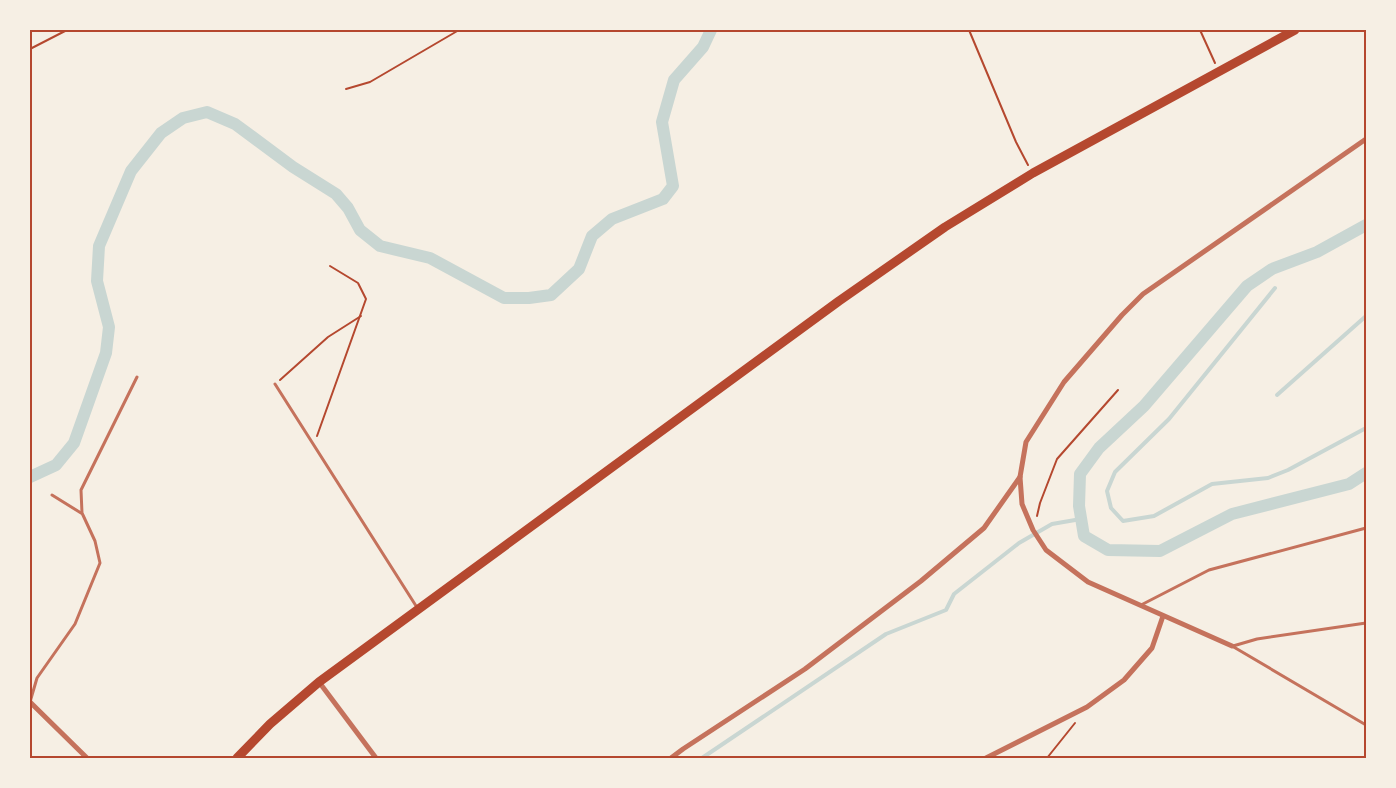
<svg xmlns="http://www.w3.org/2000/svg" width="1396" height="788" viewBox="0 0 1396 788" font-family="'Exo 2',sans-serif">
  <rect width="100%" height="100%" fill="#f6efe4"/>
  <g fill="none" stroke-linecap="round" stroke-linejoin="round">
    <g stroke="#c9d6d2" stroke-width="4">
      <polyline points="1275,288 1169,419 1115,472 1107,491 1111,508 1123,521 1154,516 1212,484 1268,478 1288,470 1366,428"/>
      <polyline points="1277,395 1366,316"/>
      <polyline points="702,758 886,634 946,610 954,594 1019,543 1052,524 1081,519"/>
    </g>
    <g stroke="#c9d6d2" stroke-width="12">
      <polyline points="1366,225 1317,252 1272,269 1247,286 1144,406 1099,448 1080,474 1079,506 1084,536 1108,550 1160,551 1232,514 1349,484 1366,473"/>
      <polyline points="30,477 56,465 74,443 106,353 109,327 97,281 99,246 131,171 161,133 183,118 207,112 235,124 293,167 336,194 348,208 360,230 380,246 430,258 504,298 529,298 551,295 579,269 592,236 612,219 663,199 673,186 662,122 674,80 703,47 711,30"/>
    </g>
    <g stroke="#b5482f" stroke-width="2">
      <polyline points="969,30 1016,142 1028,165"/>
      <polyline points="1200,30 1215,63"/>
      <polyline points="30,49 67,30"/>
      <polyline points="346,89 370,82 459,30"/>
      <polyline points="280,380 328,337 361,316"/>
      <polyline points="317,436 366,299 358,283 330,266"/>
      <polyline points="1037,516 1040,503 1057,459 1118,390"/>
      <polyline points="1047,758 1075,723"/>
    </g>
    <g stroke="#c5725c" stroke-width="3">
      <polyline points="275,384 418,609"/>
      <polyline points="52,495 81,513"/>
      <polyline points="1141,605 1209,570 1366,528"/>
      <polyline points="1232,646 1366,725"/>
      <polyline points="1233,646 1257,639 1366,623"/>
      <polyline points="30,702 37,678 75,624 100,563 95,541 82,513 81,490 137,377"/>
    </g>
    <g stroke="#c5725c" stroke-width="5">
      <polyline points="1232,646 1088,582 1046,550 1033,530 1022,504 1020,477 1026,442 1064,382 1122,315 1143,294 1366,139"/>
      <polyline points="319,682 376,758"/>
      <polyline points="30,702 87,758"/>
      <polyline points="671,758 683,749 805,669 921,581 984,528 1020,477"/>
      <polyline points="986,758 1087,707 1124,680 1152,648 1163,616"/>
    </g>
    <polyline stroke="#b5482f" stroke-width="9" points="237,758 270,724 319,682 839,301 945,227 1033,173 1295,30"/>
  </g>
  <rect width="1396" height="788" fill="none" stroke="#f6efe4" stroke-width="62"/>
  <rect x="31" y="31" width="1334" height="726" fill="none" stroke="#b5482f" stroke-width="2"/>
</svg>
